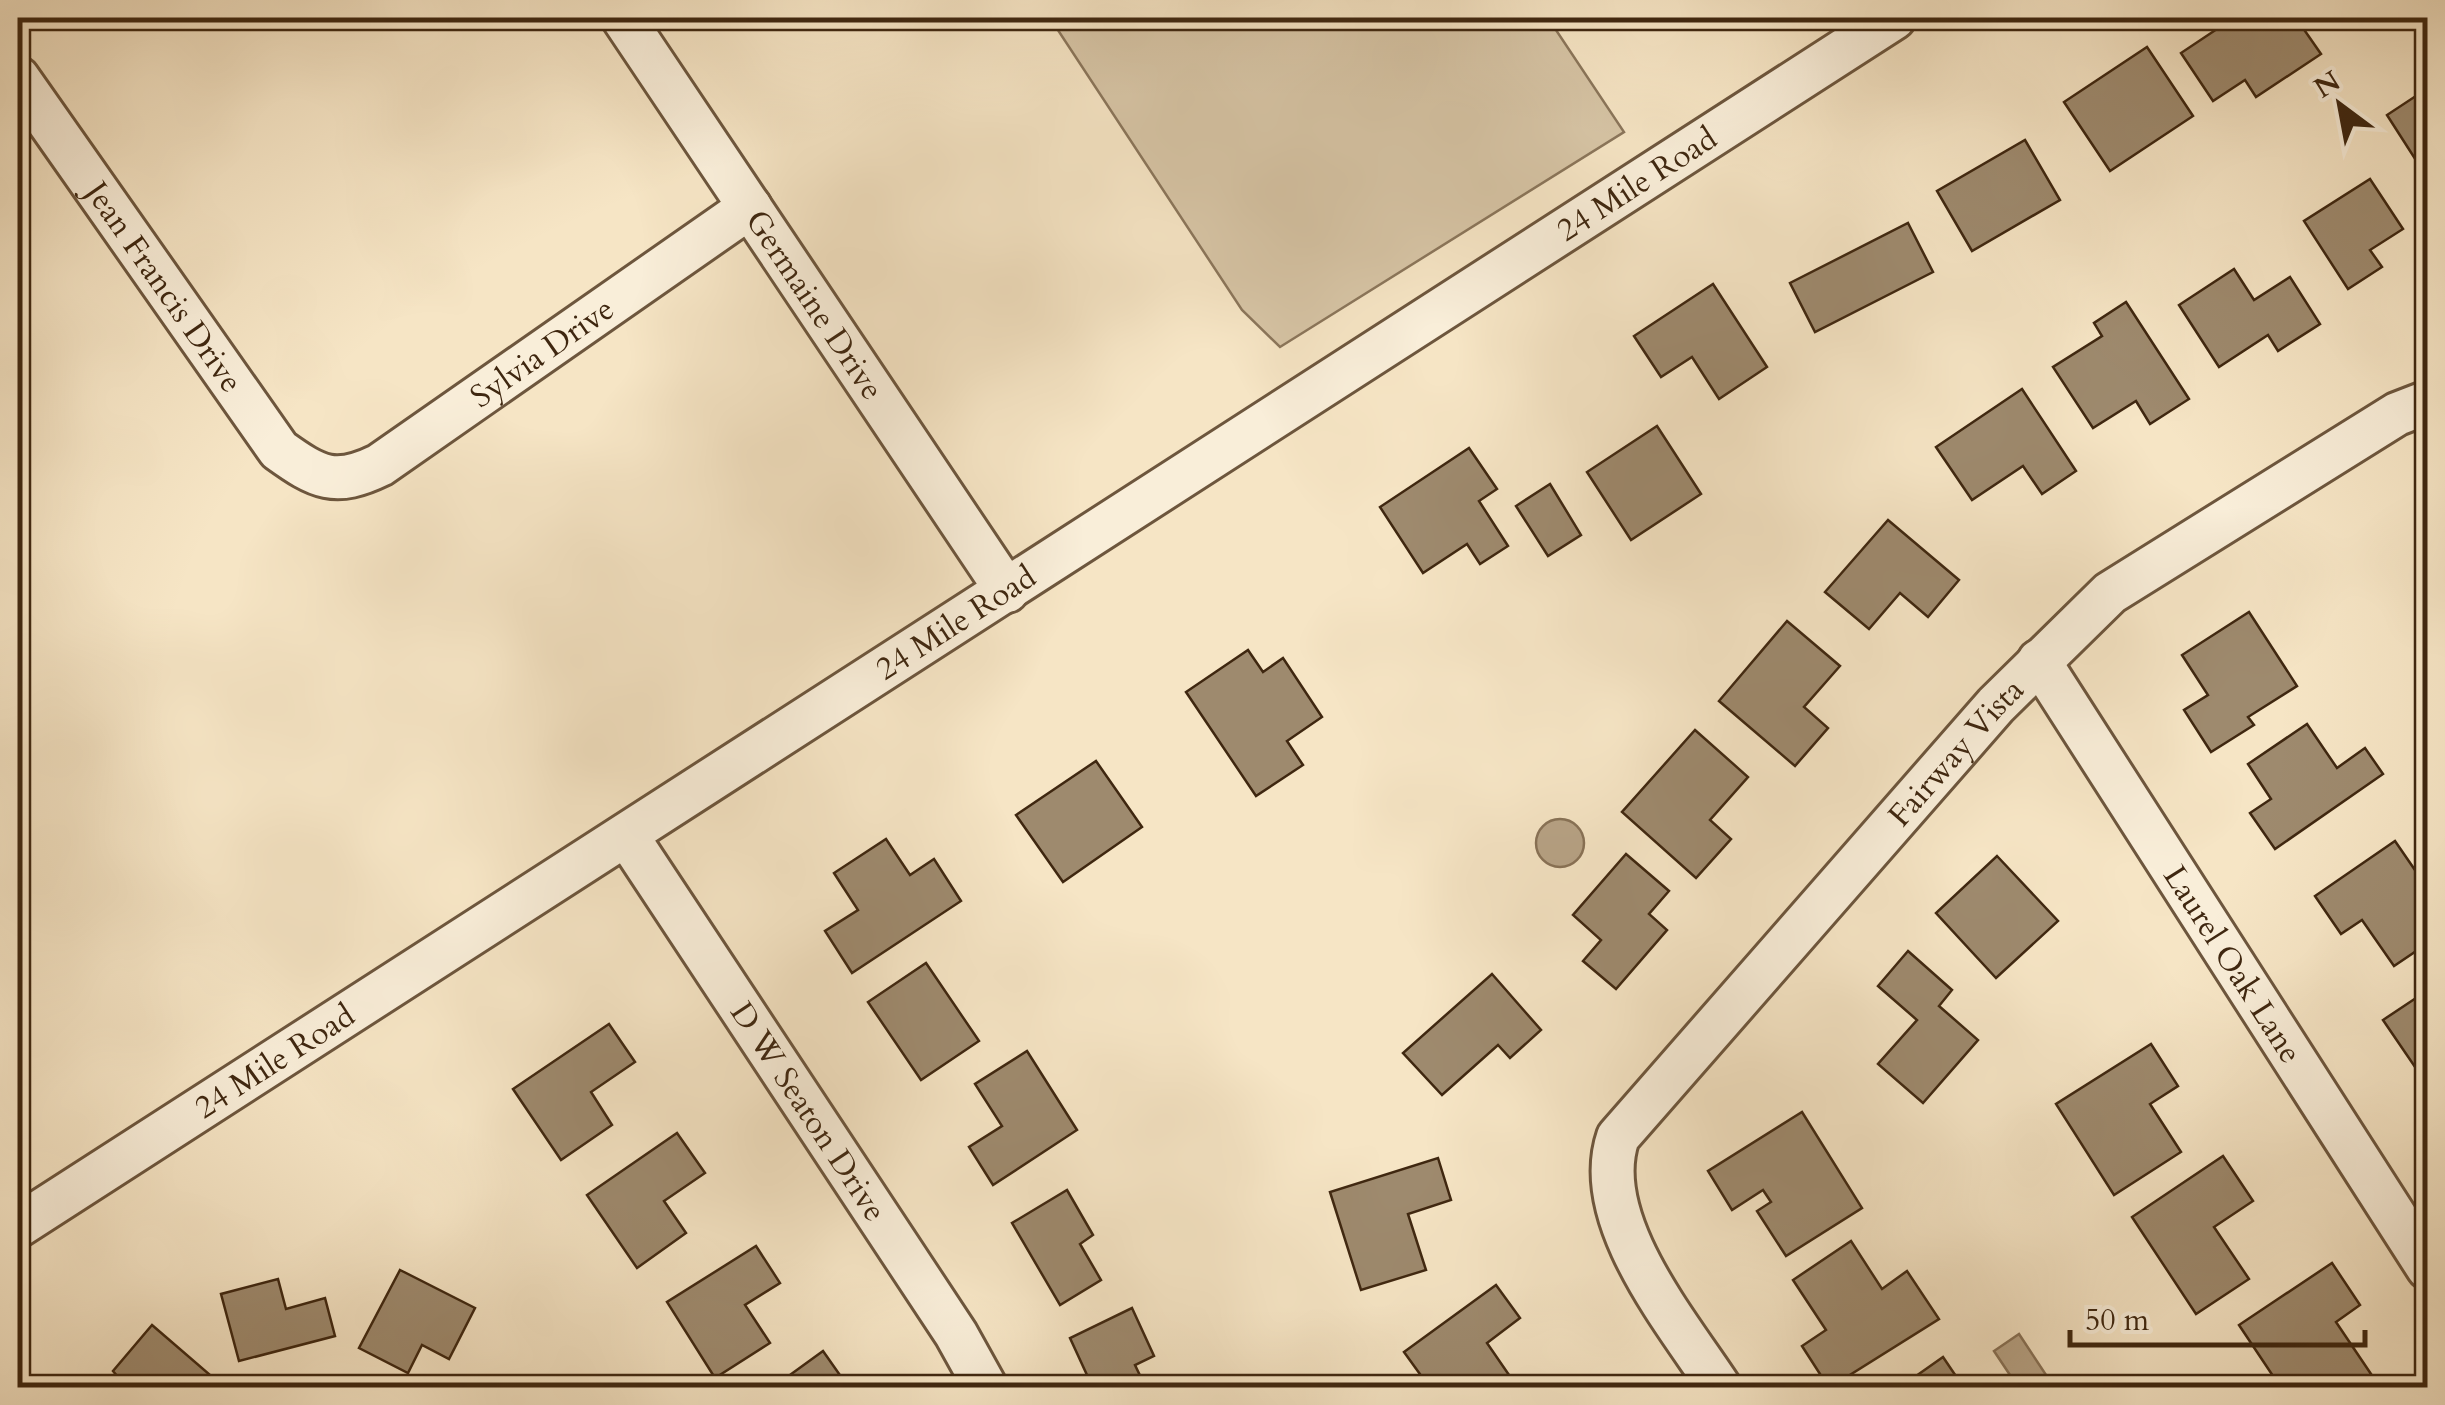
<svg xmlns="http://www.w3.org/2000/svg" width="2445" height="1405" viewBox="0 0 2445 1405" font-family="Cardo,serif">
  <rect width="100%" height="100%" fill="#f6e5c5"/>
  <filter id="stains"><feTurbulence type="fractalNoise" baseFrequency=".002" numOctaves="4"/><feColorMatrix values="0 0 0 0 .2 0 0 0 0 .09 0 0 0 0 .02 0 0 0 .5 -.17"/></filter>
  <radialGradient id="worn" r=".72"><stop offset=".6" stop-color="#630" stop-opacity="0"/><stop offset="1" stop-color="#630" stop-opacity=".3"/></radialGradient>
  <polygon fill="#d7c5a6" stroke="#8b765b" stroke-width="2.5" points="1050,18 1548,18 1624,132 1280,347 1242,310"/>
  <g fill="#b8a487" stroke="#887257" stroke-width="2.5">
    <circle cx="1560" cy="843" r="24"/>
    <polygon points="2019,1334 2054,1387 2018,1387 1994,1351"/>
  </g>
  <g fill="#9e8a6e" stroke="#3f2710" stroke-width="2.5">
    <polygon points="2222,18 2296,18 2321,54 2256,97 2245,80 2213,101 2181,53 2226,23"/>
    <polygon points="2147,47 2193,116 2110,171 2064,102"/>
    <polygon points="2428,88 2428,179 2387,115"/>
    <polygon points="2025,140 2060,200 1972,251 1937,191"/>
    <polygon points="2370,179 2403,229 2370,250 2382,267 2348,289 2304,221"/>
    <polygon points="1908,223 1933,272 1815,332 1790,283"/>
    <polygon points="2234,269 2254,300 2290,277 2320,324 2278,351 2268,335 2219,367 2179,305"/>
    <polygon points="1713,284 1767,367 1719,399 1692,357 1661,377 1634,336"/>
    <polygon points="2126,302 2189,399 2150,424 2136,401 2093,428 2053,367 2102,336 2094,323"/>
    <polygon points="2022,389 2076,471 2042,494 2023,466 1972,500 1936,447"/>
    <polygon points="1657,426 1701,494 1631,540 1587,472"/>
    <polygon points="1469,448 1497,489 1479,501 1508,546 1480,564 1467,544 1423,573 1380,507"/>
    <polygon points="1550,484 1581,535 1548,556 1516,506"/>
    <polygon points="1888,520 1959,580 1928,617 1900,593 1869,629 1825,592"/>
    <polygon points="2249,612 2297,686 2248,717 2254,725 2211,752 2184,710 2208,695 2182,655"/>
    <polygon points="1787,621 1840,666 1804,707 1828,728 1795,766 1719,701"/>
    <polygon points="1248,650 1263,672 1283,658 1322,717 1287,741 1303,765 1256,796 1186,692"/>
    <polygon points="2307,724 2337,768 2365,748 2383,774 2275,849 2250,813 2271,799 2248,764"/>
    <polygon points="1695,730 1748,777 1710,820 1731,839 1696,878 1622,812"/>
    <polygon points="1096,761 1142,827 1063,882 1016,815"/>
    <polygon points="886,839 910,875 934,859 961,901 852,973 825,931 858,910 834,873"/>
    <polygon points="2395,841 2428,889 2428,943 2394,966 2362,920 2341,934 2315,896"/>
    <polygon points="1626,854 1669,891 1649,914 1667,930 1616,989 1583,961 1601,940 1573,915"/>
    <polygon points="1997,856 2058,921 1996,978 1936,913"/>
    <polygon points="1908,951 1952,990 1939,1006 1978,1040 1923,1103 1878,1064 1917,1020 1878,986"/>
    <polygon points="926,963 979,1041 921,1080 868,1002"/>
    <polygon points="1492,974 1541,1030 1510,1058 1498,1045 1442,1095 1403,1053"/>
    <polygon points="2428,990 2428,1086 2383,1020"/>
    <polygon points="609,1024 635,1062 591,1092 612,1125 561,1160 513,1089"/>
    <polygon points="2151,1044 2178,1086 2150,1104 2181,1152 2114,1195 2056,1104"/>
    <polygon points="1027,1051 1077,1130 993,1185 969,1147 1002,1126 975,1084"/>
    <polygon points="1802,1112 1862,1208 1786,1256 1757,1211 1771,1202 1763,1190 1732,1210 1708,1171"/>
    <polygon points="677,1133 705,1173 664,1201 686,1233 637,1268 587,1195"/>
    <polygon points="2223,1156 2253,1201 2214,1227 2249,1279 2196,1314 2132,1217"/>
    <polygon points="1438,1158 1451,1200 1408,1214 1426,1270 1361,1290 1330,1192"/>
    <polygon points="1067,1190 1093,1235 1080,1244 1101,1280 1060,1305 1012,1223"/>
    <polygon points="1851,1241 1882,1289 1907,1271 1939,1319 1829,1388 1802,1346 1826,1330 1793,1280"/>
    <polygon points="756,1246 780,1283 745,1305 770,1343 715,1378 667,1302"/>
    <polygon points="2332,1263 2360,1305 2336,1322 2371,1374 2350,1388 2281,1388 2239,1325"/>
    <polygon points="400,1270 475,1308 449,1359 422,1345 408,1373 359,1348"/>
    <polygon points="278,1279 286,1309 325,1298 335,1336 239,1361 221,1294"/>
    <polygon points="1496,1285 1520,1318 1487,1343 1518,1388 1430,1388 1404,1352"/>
    <polygon points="1132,1308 1154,1356 1135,1365 1146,1388 1093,1388 1070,1338"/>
    <polygon points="152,1325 224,1387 224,1388 127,1388 113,1371"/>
    <polygon points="823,1351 849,1388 772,1388"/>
    <polygon points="1943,1357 1964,1388 1899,1388"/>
    <polygon points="525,1379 529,1388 507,1388"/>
  </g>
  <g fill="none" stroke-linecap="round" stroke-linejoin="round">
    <g stroke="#6d563d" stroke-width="48">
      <g id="minor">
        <path id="s1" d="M623,18L1007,591"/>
        <path id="s2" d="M18,78L279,450C318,478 335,487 380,465L750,207"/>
        <path id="s3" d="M2039,661L2428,1268"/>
        <path id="s4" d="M627,836L956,1334L986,1388"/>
        <path id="s5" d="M18,1226L1894,18"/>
        <path id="s6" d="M1720,1388C1676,1321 1590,1219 1618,1137L1996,705L2110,593L2397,414L2428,402"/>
      </g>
    </g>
    <use href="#minor" stroke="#f9eed9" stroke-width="42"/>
  </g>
  <g text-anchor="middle" stroke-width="8" stroke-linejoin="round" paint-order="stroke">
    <g font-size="32" fill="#3f2710" stroke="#f9eed9">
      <text dy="11" stroke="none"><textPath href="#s5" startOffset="1925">24 Mile Road</textPath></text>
      <text dy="11" stroke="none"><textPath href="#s2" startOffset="255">Jean Francis Drive</textPath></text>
      <text dy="11" stroke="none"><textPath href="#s1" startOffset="345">Germaine Drive</textPath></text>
      <text dy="11" stroke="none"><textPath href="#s2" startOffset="762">Sylvia Drive</textPath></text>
      <text dy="11" stroke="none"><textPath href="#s5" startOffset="1115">24 Mile Road</textPath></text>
      <text dy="11" stroke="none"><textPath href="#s6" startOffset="792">Fairway Vista</textPath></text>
      <text dy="11" stroke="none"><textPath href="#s3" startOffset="360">Laurel Oak Lane</textPath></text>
      <text dy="11" stroke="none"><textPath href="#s5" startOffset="305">24 Mile Road</textPath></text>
      <text dy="11" stroke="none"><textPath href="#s4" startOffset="330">D W Seaton Drive</textPath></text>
    </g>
  </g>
  <rect width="2445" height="1405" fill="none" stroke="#f6e5c5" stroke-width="60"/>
  <rect x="20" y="20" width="2405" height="1365" fill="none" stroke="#3f2710" stroke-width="5"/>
  <rect x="30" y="30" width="2385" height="1345" fill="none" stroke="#3f2710" stroke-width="2.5"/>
  <g transform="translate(2340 105) rotate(328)" stroke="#f9eed9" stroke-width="8" paint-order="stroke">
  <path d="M0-8L18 38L0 25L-18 38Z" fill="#3f2710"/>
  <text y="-15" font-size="28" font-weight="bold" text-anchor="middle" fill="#3f2710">N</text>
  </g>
  <path d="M2070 1330v15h295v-15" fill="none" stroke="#3f2710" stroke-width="5"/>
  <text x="2085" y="1330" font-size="30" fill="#3f2710" stroke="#f9eed9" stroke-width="8" paint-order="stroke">50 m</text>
  <rect width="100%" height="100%" filter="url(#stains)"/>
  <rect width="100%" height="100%" fill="url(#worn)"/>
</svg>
